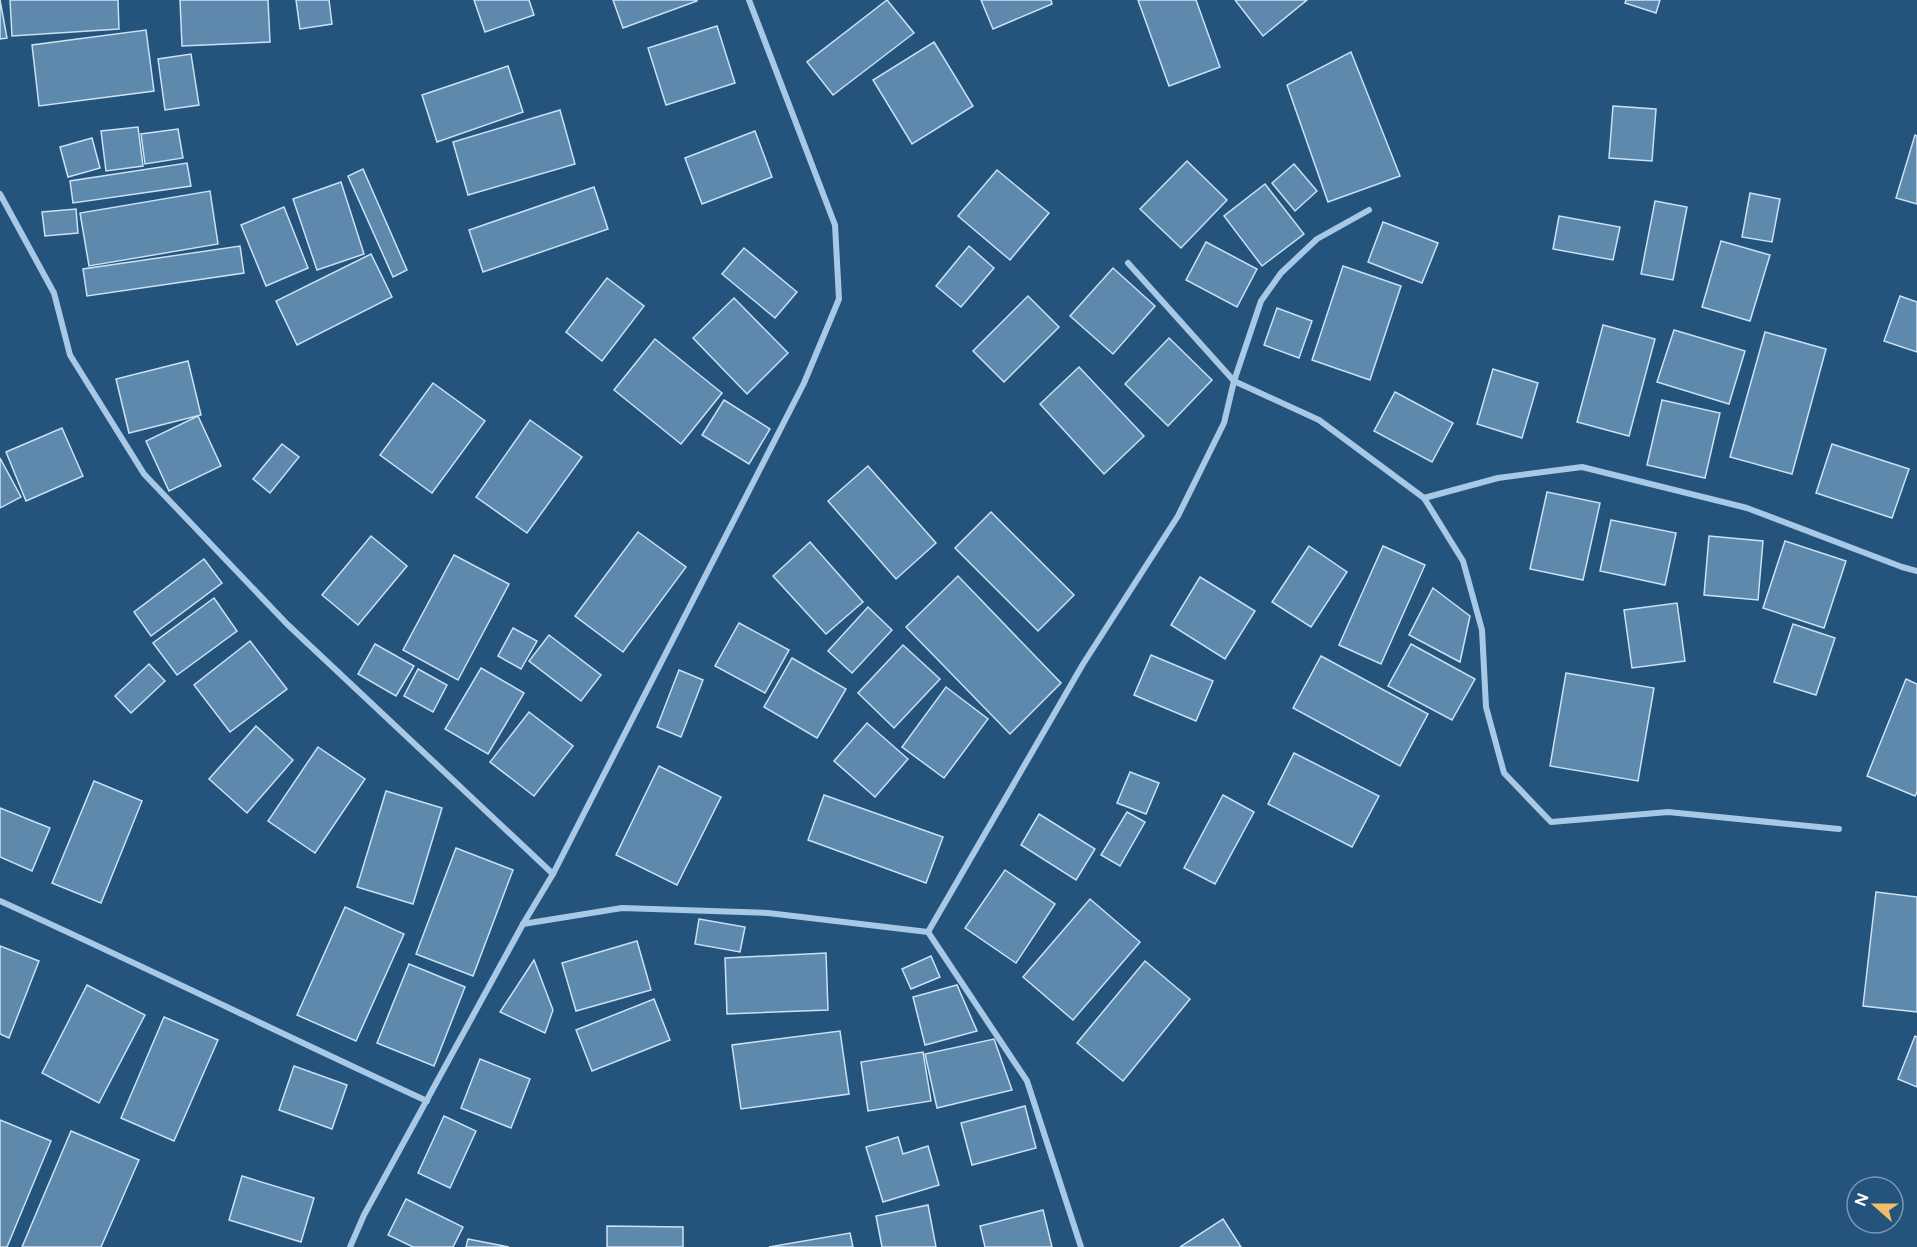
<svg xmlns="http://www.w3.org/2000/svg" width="1917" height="1247" viewBox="0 0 1917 1247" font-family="Figtree,sans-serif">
  <rect width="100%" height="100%" fill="#24537c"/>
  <g fill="#5d89ad" stroke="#cbe1f4" stroke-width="1.5">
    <polygon points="0,0 7,38 0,39"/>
    <polygon points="10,0 118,0 119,29 12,36"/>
    <polygon points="180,0 268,0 270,42 182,46"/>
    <polygon points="296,0 329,0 332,24 300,29"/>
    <polygon points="474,0 529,0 534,15 485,32"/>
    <polygon points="613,0 697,0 697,1 623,28"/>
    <polygon points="887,0 914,33 833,95 807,62"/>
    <polygon points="981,0 1051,0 1052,4 993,29"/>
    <polygon points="1138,0 1196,0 1220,67 1169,86"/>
    <polygon points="1235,0 1307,0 1263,36"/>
    <polygon points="1626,0 1660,0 1656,13 1625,3"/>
    <polygon points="717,26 735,83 666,105 648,48"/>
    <polygon points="146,30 154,91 39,106 32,45"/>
    <polygon points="934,42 973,106 912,144 873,80"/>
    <polygon points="1351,52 1400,176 1328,202 1287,85"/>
    <polygon points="191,54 199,105 165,110 158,59"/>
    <polygon points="508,66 523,112 437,142 422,95"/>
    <polygon points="1613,106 1656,109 1652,161 1609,158"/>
    <polygon points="560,110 575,164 468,195 453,142"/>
    <polygon points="138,127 143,166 106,171 101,131"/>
    <polygon points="178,129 183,158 145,164 141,134"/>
    <polygon points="755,131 772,177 702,204 685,158"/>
    <polygon points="1915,135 1917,136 1917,204 1896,198"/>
    <polygon points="92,138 100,168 68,177 60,147"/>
    <polygon points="1187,161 1227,200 1181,248 1140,209"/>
    <polygon points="187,163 191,186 73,203 70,181"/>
    <polygon points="1294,164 1317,191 1295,211 1272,183"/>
    <polygon points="363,169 407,270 393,277 348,176"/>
    <polygon points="997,170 1049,213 1010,260 958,216"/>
    <polygon points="341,182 364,254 317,270 293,199"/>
    <polygon points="1265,184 1304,234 1262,266 1224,216"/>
    <polygon points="594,187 608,229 483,272 469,230"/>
    <polygon points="210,191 218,244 89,266 80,213"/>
    <polygon points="1750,193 1780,199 1772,242 1742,237"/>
    <polygon points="1655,201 1687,207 1673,280 1641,274"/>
    <polygon points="284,207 308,268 266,286 241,225"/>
    <polygon points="76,209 78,233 45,236 42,212"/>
    <polygon points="1559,216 1620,227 1613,260 1553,249"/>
    <polygon points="1383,222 1438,243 1422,283 1368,262"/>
    <polygon points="1721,241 1770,255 1750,321 1702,307"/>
    <polygon points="1206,242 1257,269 1237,307 1186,280"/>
    <polygon points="240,246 244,273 87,296 83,269"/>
    <polygon points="969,246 994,268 961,307 936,286"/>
    <polygon points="744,248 797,292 775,318 722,274"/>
    <polygon points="371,254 392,297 297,345 276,301"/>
    <polygon points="1343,266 1401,286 1370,380 1312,360"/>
    <polygon points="1113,268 1155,306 1113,354 1070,316"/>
    <polygon points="607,278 644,306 602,361 566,332"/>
    <polygon points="1028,296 1059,327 1004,382 973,351"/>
    <polygon points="1900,296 1917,302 1917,352 1884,341"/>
    <polygon points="734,298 788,353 747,394 693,338"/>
    <polygon points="1277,308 1312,321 1299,358 1264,345"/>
    <polygon points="1603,325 1655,339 1629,436 1577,422"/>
    <polygon points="1674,330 1745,351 1729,404 1657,382"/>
    <polygon points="1765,332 1826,349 1792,474 1730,457"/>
    <polygon points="1169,338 1212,380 1168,426 1125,384"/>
    <polygon points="655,339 722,393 681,444 614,390"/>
    <polygon points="188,361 201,415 129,433 116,379"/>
    <polygon points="1079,367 1144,436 1104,474 1040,404"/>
    <polygon points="1493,369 1538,383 1522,438 1477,424"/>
    <polygon points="433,383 485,421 432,493 380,455"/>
    <polygon points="1395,392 1453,423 1432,462 1374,431"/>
    <polygon points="724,400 770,429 749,464 702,435"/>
    <polygon points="1662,400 1720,413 1705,478 1647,465"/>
    <polygon points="198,416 221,466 169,491 146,441"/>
    <polygon points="530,420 582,457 527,533 476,497"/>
    <polygon points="62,428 83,476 26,501 6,452"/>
    <polygon points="282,444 299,457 270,493 253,479"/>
    <polygon points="1832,444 1909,469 1892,518 1816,493"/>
    <polygon points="0,458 21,497 0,508"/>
    <polygon points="868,466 936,543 896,579 828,501"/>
    <polygon points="1547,492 1600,503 1583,580 1530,569"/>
    <polygon points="991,512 1074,595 1038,631 955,548"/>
    <polygon points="1611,520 1676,533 1665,585 1600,571"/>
    <polygon points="638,532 686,567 623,652 575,616"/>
    <polygon points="371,536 407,566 358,625 322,595"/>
    <polygon points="1709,536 1763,541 1758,600 1704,595"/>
    <polygon points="1785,541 1846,561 1824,628 1763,608"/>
    <polygon points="810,542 863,602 826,634 773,576"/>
    <polygon points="1309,546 1347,572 1311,627 1272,602"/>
    <polygon points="1383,546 1425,565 1381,664 1339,645"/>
    <polygon points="454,555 509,584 458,680 403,650"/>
    <polygon points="204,559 222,583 151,636 134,612"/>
    <polygon points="958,576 1061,683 1010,734 906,627"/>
    <polygon points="1200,577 1255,611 1225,659 1171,625"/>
    <polygon points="1433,588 1470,616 1460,662 1409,635"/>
    <polygon points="214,598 237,631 177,675 153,643"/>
    <polygon points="1677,603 1685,661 1632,668 1624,610"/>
    <polygon points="868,607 892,630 852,673 828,651"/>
    <polygon points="739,623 789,650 765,693 715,666"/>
    <polygon points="1793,624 1835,638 1816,695 1774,682"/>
    <polygon points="513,628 537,641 521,669 498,656"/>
    <polygon points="549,635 601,675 581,701 529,661"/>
    <polygon points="250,641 287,689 230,732 194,685"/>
    <polygon points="375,644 414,666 396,696 358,674"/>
    <polygon points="1411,644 1475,679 1452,720 1388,686"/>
    <polygon points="903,645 940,679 894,728 858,693"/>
    <polygon points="1151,655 1213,681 1196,721 1134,695"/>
    <polygon points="1321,656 1428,714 1400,766 1293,708"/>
    <polygon points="792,658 846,689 817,738 764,707"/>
    <polygon points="149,664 165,681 131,713 115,696"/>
    <polygon points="481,668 524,693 488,754 445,729"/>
    <polygon points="418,669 447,685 433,712 404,696"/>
    <polygon points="679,670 703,680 681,737 657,727"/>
    <polygon points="1566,673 1654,688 1638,781 1550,766"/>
    <polygon points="1906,679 1917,684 1917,792 1915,796 1867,776"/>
    <polygon points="946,687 988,719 944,778 902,747"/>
    <polygon points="529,712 573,746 534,796 490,762"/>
    <polygon points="867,723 908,759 875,797 834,761"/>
    <polygon points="256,726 293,760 247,813 209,779"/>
    <polygon points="318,747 365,779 315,853 268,821"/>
    <polygon points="1294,753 1379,796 1352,847 1268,804"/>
    <polygon points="659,766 721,797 677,885 616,855"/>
    <polygon points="1130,772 1159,783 1146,814 1117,803"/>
    <polygon points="94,781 142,801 101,903 52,883"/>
    <polygon points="386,791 442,808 413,904 357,887"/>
    <polygon points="824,795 943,837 926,883 808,840"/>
    <polygon points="1223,795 1254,812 1215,884 1184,868"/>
    <polygon points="0,808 50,828 32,871 0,857"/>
    <polygon points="1127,812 1145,822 1120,866 1101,855"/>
    <polygon points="1039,814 1095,849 1076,880 1021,845"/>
    <polygon points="456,848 513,870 473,976 416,954"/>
    <polygon points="1005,870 1055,904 1016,963 965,928"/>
    <polygon points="1876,892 1917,897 1917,1012 1863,1006"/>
    <polygon points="1090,899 1140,942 1073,1020 1023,977"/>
    <polygon points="345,907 404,934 356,1041 297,1015"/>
    <polygon points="699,919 745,927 740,952 695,944"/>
    <polygon points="637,941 651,990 576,1011 562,963"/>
    <polygon points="0,946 39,961 9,1038 0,1034"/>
    <polygon points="826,953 828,1010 727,1014 725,958"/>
    <polygon points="931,956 940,977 911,989 902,969"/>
    <polygon points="534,960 553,1010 545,1033 500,1012"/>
    <polygon points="1145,961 1190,999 1123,1081 1077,1043"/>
    <polygon points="409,964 465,987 434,1066 377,1043"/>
    <polygon points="87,985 145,1015 99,1103 42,1073"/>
    <polygon points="957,985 977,1031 925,1045 913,997"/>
    <polygon points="654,999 670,1040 592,1071 576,1030"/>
    <polygon points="164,1017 218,1040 174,1141 121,1118"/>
    <polygon points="840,1031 849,1094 741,1109 732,1045"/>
    <polygon points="1915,1036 1917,1037 1917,1087 1898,1079"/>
    <polygon points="994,1039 1012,1090 937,1108 925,1054"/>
    <polygon points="923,1052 931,1101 868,1111 861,1062"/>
    <polygon points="480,1059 530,1079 511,1128 461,1108"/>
    <polygon points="294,1066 347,1085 332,1129 279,1110"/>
    <polygon points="1025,1106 1036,1148 972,1165 961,1123"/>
    <polygon points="444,1116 476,1131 450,1188 418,1173"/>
    <polygon points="0,1120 51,1141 7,1247 0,1247"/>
    <polygon points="71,1131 139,1160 101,1247 22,1247"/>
    <polygon points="898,1137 903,1154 928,1146 939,1185 883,1202 866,1147"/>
    <polygon points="242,1176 314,1198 301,1242 229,1220"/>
    <polygon points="406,1199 463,1227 453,1247 413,1247 388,1235"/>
    <polygon points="928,1205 936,1247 882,1247 876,1216"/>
    <polygon points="1043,1210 1052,1247 985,1247 980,1226"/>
    <polygon points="1223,1219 1241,1247 1180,1247"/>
    <polygon points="607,1226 683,1227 683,1247 607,1247"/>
    <polygon points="850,1233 853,1247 769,1247"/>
    <polygon points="468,1239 509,1247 466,1247"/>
  </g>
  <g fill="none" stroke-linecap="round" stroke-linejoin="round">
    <g stroke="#a8c9e5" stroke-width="6">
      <polyline points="0,194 54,293 70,355 144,474 287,624 553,874"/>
      <polyline points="1128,263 1234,381 1319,420 1424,498 1463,561 1482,630 1486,707 1504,773 1551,822 1668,812 1839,829"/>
      <polyline points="1424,498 1498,478 1582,467 1747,508 1902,567 1917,571"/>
      <path d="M0,901C143,966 284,1035 427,1101"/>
      <polyline points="523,924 622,908 768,913 928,932 1027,1081 1081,1247"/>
      <polyline points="928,932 1083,664 1178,516 1224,423 1234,381 1261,301 1281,273 1317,239 1369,210"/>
      <polyline points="350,1247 364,1215 523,924 553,874 804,383 839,299 835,225 749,0"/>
    </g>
  </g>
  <g transform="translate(1875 1205) rotate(291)"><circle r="28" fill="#24537c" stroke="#7c98b0" stroke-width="1.5"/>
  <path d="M0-4.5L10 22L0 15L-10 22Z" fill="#efbd6c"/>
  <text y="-9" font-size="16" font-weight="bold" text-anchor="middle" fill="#ffffff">N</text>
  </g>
</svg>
